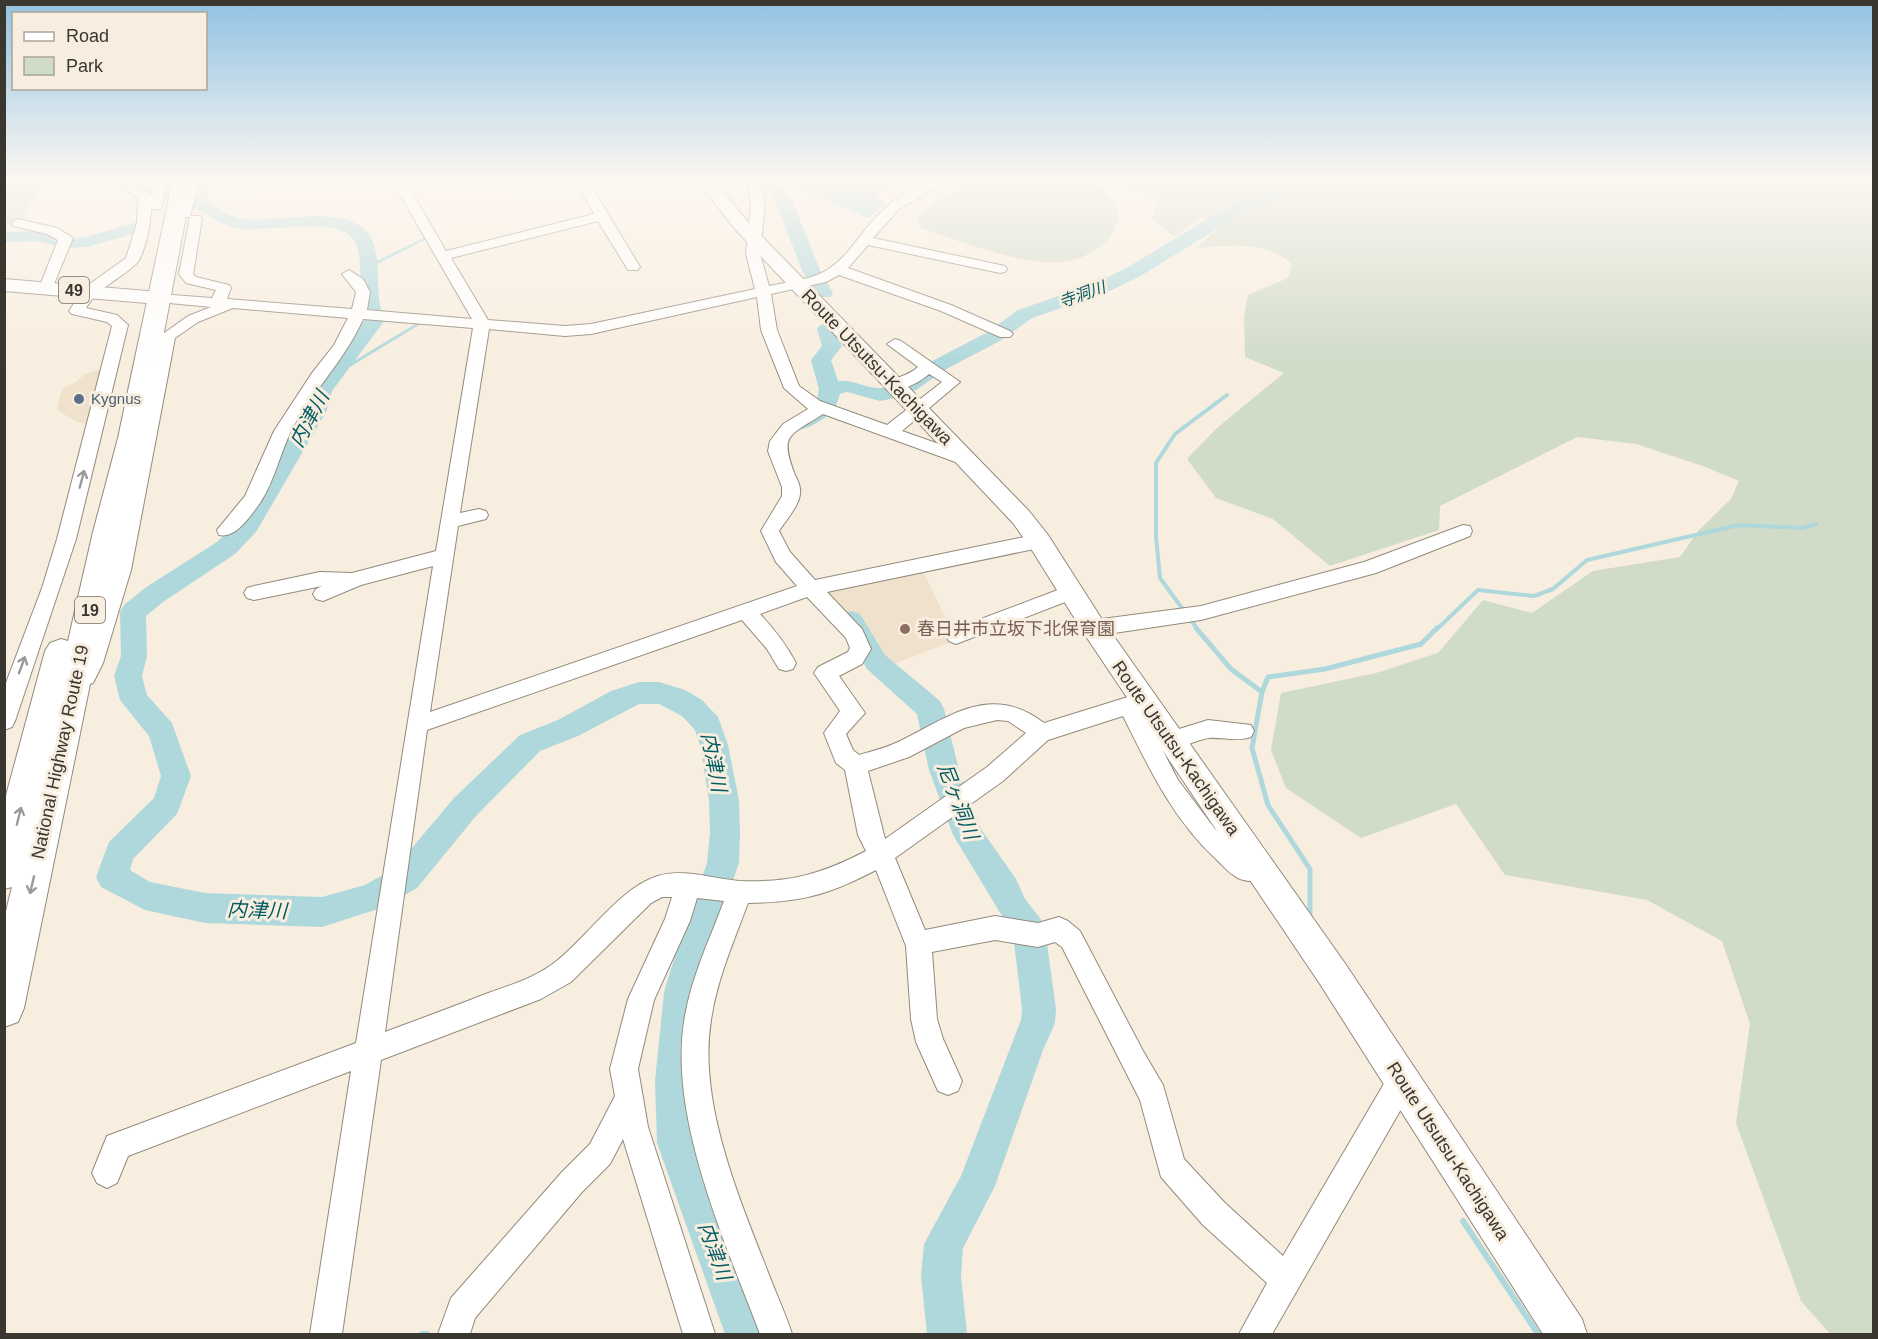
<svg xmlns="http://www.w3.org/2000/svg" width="1878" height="1339" viewBox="0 0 1878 1339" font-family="Arial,'Noto Sans JP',sans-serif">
  <rect width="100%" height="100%" fill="#f8eedf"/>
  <g fill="#efe1cb">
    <polygon points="107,367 94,424 79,423 57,410 62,389 76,382 85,374"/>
    <polygon points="922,569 956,640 886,667 876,658 852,617 823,590"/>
  </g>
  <g fill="#d0dbc8">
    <polygon points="5,179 43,179 22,220 5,227"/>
    <path d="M976,179C1002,179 1028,179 1054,179C1063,179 1077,177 1086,181C1149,206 1108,260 1058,262C1018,264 958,241 920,228L916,216L946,195Z"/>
    <path d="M1108,179H1873V1334H1830L1801,1301L1736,1123L1750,1024L1722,941L1647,900L1505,875L1456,804L1361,838L1286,788L1271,750L1281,693L1376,673L1438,653L1483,600L1532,613L1593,571L1680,557L1699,530L1731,499L1739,481L1703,466L1636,444L1577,437L1440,506L1439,530L1330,566L1273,519L1216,498L1187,459L1217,428L1284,373L1245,357L1244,317L1248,295L1288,278L1292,264C1266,241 1229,245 1196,248L1220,227L1202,217L1174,237L1152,219L1159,196L1122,186Z"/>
  </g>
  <polygon fill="#aed8dc" points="789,179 891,179 891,182 875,197 886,203 868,218 795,187"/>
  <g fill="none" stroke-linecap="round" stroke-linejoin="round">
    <g stroke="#aed8dc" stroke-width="3">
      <polyline points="370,266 426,238"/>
      <polyline points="332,376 418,324"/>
    </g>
    <g stroke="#aed8dc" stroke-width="4">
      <polyline points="1198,630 1160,578 1156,536 1156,463 1175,434 1227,395"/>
      <polyline points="1436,630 1478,590 1534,596 1553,589 1587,560 1739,525 1802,528 1816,524"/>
    </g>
    <g stroke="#aed8dc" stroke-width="5">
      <polyline points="1196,628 1231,669 1262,692 1252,748 1268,805 1310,869 1310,917"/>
      <polyline points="1262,692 1268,677 1325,669 1421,644 1437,628"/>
    </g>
    <g stroke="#aed8dc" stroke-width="6">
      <polyline points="1463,1221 1538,1334"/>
      <polyline points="422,1334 427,1334"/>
    </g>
    <g fill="#aed8dc" fill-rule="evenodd">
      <path d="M124,179H144L162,188L190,196L198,179H214L205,201C216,206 227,215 238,218C273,226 350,199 371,238C384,264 372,294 385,320L332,391L326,412L256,532L235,554L163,602L146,616L147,656L142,676L147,695L172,723L191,776L177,814L133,859L130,870L150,882L205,893L322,897L365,885L395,868L454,798L520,735L558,720L611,691L639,682H659L685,690L702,700L718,717L728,745L739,800L740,833L739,863L713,937L698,992L691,1081L695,1143L765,1334H725L657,1143L655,1081L664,992L681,937L707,863L710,833L709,800L700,745L695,730L682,716L659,704H639L578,736L540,751L476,816L417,888L384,907L322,927L205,923L145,910L101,887L96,877L109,842L154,798L161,776L149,736L120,700L114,676L121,656L120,612L124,605L145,588L217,542L239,520L304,412L311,390L365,320C354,295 367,259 353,239C337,216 264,233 237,228C220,225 207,213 191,207C170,199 139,198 124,179Z"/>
      <polygon points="761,179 779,179 777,182 792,200 820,270 833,293 831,297 817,297 802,270 775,201 760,182"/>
      <polygon points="1303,179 1331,179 1329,183 1304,190 1288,199 1248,210 1142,275 1112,290 1032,318 1000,341 948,368 916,390 909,392 902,390 899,386 934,360 986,333 1018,310 1098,282 1128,267 1236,202 1276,191"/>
      <polygon points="138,222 144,223 147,227 144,231 87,247 68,248 36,241 4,242 4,232 36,231 64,239 86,237"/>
      <path d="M827,323L834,325L842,346L831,360L838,381C854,379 866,389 881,388C887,388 889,387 895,388L899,393L895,398L880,401L847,392L840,394L834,412C820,420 806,433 790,429L787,424L790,419L816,404L819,389L811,360L822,346L817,329L820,325Z"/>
      <polygon points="851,611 860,614 885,655 940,701 944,709 959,770 981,829 1016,879 1025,899 1040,918 1045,929 1056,1009 1055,1023 1043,1050 995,1186 963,1248 961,1276 967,1334 927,1334 921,1276 924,1244 961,1176 1021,1020 1022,1009 1013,934 953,835 929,770 917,714 867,669 838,621 842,614"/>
    </g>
    <g stroke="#938a7c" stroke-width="2">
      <g id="minor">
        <path d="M154,179H167L162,206L160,209H151C151,222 145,255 136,264C118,281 99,286 86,308L117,315L128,325L76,539L15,721L12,727L4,730V688L42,588L57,539L112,326L107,322L72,314L69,311L84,288L126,258L137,223L138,198L123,188L130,184L151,195Z"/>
        <path d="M187,179H200L190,216H200L202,219L193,274L196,277L229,285L231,288L227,299L352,309L356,292L342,274L349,270L363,279L370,292L367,310L472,319L391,179H404L446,251L594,214L574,179H587L640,267L638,270H628L598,221L451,258L488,320L565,326L591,324L755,289L746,254L751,204L748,179H761L765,204L760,254L769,286C788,282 810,280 827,270C843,260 854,244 865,230C886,203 916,179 950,179L898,210L873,238L1005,266L1007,269L1005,272L1000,273L868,245L848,268L951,305L1010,331L1013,334L1010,337H1000L941,311L839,275L826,282L771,294L777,330L799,386L820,401L887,425L942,382L929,374C919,383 902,392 888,388L886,385C893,377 907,377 918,367L887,344L895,339L901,341L960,382L902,431L973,456L976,460L973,464H961L823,414C789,436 779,434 795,475C798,481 801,487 800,494C799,506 786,520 779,531L790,552L815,580L1039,534L1046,536L1048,541L1046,546L1039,548L827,592L862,629L871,649L862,664L839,676L865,713L846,734L853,750L859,755C872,751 886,748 898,742C949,717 991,682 1044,723L1144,692L1152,695L1155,701L1152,707L1142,710L1178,780L1215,829L1250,859L1270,862L1273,870L1270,878C1260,881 1248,883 1238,878C1230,874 1223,866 1217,860C1173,820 1149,768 1123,716L1048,740L1003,781L895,858L925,930L995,916L1038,923L1059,917L1068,921L1080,931L1143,1051L1163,1085L1184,1159L1225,1203L1283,1256L1392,1070L1402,1066L1412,1070L1416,1080L1412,1090L1272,1334H1239L1267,1283L1203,1225L1161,1177L1140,1100L1062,947L1055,942L1038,947L995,940L932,952L937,1019L943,1039L962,1081L958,1091L948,1095L938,1091L916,1042L911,1019L906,946L876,870C828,895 802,902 748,903C734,941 717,979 711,1020C698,1100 737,1193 766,1267C774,1289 785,1312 792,1334H760C726,1244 669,1120 684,1022C690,980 709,941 724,901L697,898L690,921L654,1000L638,1069L648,1127L715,1334H683L623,1139L610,1164L582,1192L475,1318L470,1334H438L451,1298L562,1172L590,1144L615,1096L610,1069L628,999L665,919L672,897H662L651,903L571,982L541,999L381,1060L342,1334H310L351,1071L128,1156L117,1183L107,1188L97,1183L92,1173L107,1136L356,1043L433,566L361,585L323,601L316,599L313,594L316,589L322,586L254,600L247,598L244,593L247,588L254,586L320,572L352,573L436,551L473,328L363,319C345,360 312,392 291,431C280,454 274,482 260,503C251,515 236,539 219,535L217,530L245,496L274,431L312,373L334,345L348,318L233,308L198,322L175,338L131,570L103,663L93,683L86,685L79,683L75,677L83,663L111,570L160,336L188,316L211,307L159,302L152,298L159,294L212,298L216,290L186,283L179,274L190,217H180L178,214ZM757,297L761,330L784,388L808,409L783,424L770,441L768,451L782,487V496L761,531L776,562L797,586L430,712L458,526L486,519L488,515L486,511L479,509L460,513L489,329L565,336L591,334ZM807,597L846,638L850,648L848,652L818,667L814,673L840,711L824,733L836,763L845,770L858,835L866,851C822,874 790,883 739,881C714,879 682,868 658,876C620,887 586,939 554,963C533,979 507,986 483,995C450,1008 417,1020 385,1032L427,730L742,620L767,649L779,669L786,671L793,669L796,663C786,644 774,629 760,614ZM997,720L1008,721L1026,733L987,767L885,839L868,771L909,757L964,728Z"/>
        <polygon points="18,219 57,228 73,238 51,291 46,292 39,288 58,240 47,234 13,226 11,223"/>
        <polygon points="1463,525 1470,526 1472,531 1470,536 1376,573 1201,620 1094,636 1087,633 1084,628 1087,623 1094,620 1201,606 1364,562"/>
        <polygon points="1071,585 1078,587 1081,592 1078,597 956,644 949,641 946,636 949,631"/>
        <path d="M1208,720L1251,725L1254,731L1251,737C1237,742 1223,737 1209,738C1193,740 1179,752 1163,746L1160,740L1163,734Z"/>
      </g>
    </g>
    <g stroke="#938a7c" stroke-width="2">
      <g id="major">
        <polygon points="696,179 713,179 747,221 1029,511 1048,535 1103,621 1344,962 1582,1319 1587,1334 1543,1334 1320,984 1085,635 1030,547 1013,523 735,229"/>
        <polygon points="4,279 159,292 166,294 169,298 166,302 159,304 4,291"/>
      </g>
    </g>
    <g stroke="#938a7c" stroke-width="2">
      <polygon id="highway" points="173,179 193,179 144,438 121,532 24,1008 18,1022 4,1027 4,919 12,887 4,889 4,803 45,651 50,643 61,639 68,641 93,532 118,438"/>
    </g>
    <use href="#minor" fill="#fff" fill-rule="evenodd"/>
    <use href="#major" fill="#fff" fill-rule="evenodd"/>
    <use href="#highway" fill="#fff" fill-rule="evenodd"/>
  </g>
  <defs><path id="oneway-shaft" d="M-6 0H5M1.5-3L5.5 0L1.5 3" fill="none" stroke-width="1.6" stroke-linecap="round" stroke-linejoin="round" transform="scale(1.5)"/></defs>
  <g stroke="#9c9a98">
    <use href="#oneway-shaft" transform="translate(82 479) rotate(-75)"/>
    <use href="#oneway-shaft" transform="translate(22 665) rotate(-70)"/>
    <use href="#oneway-shaft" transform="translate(19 816) rotate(-76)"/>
    <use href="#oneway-shaft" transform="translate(32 885) rotate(103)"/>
  </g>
  <linearGradient id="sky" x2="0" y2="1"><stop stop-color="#91c2e3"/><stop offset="0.49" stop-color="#fcf7f1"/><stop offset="1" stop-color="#fcf7f1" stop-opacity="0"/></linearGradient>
  <rect width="1878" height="367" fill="url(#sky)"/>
  <circle fill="#5c6f8a" stroke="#f8eedf" stroke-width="2" cx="79" cy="399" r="6"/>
  <circle fill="#8d6e63" stroke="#f8eedf" stroke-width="2" cx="905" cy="629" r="6"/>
  <g text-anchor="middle" stroke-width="6" stroke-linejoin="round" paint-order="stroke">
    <g font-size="15" fill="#4e5e75" stroke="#f8eedf" text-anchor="start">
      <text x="91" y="404">Kygnus</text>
    </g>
    <g fill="#f8eedf" stroke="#736d64" stroke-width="1.5">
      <rect x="59" y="277" width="30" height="26" rx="4.5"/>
      <rect x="75" y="597" width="30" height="26" rx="4.5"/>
    </g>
    <g font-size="16" font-weight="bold" fill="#3a3630">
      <text x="74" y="296">49</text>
      <text x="90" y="616">19</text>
    </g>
    <g font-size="16" font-style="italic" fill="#005b62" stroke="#f8eedf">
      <text transform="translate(1082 294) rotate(-20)" y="6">寺洞川</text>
    </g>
    <g font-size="18" fill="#3a3630" stroke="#f8eedf">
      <text transform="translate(877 367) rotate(46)" y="6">Route Utsutsu-Kachigawa</text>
      <text transform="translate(1176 748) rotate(55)" y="6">Route Utsutsu-Kachigawa</text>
      <text transform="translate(60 752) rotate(-78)" y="6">National Highway Route 19</text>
      <text transform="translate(1448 1151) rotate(57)" y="6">Route Utsutsu-Kachigawa</text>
    </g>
    <g font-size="18" fill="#785e54" stroke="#f8eedf" text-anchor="start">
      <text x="917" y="635">春日井市立坂下北保育園</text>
    </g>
    <g font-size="20" font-style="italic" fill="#005b62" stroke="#f8eedf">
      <text transform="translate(309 419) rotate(-62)" y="7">内津川</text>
      <text transform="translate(714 762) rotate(79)" y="7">内津川</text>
      <text transform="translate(958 801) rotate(69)" y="7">尼ヶ洞川</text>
      <text transform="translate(257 910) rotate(2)" y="7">内津川</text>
      <text transform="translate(715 1251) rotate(70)" y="7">内津川</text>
    </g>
  </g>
  <rect width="1878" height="1339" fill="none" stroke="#3a3630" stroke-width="12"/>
  <rect x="12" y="12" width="195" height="78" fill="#f8eedf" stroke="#aca499" stroke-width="1.5"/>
  <rect x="24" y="32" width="30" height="9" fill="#ffffff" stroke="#aca499" stroke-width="1.5"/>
  <text x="66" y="42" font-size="18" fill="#3a3630">Road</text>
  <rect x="24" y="57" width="30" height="18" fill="#d0dbc8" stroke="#aca499" stroke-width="1.5"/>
  <text x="66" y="72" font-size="18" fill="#3a3630">Park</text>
</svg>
